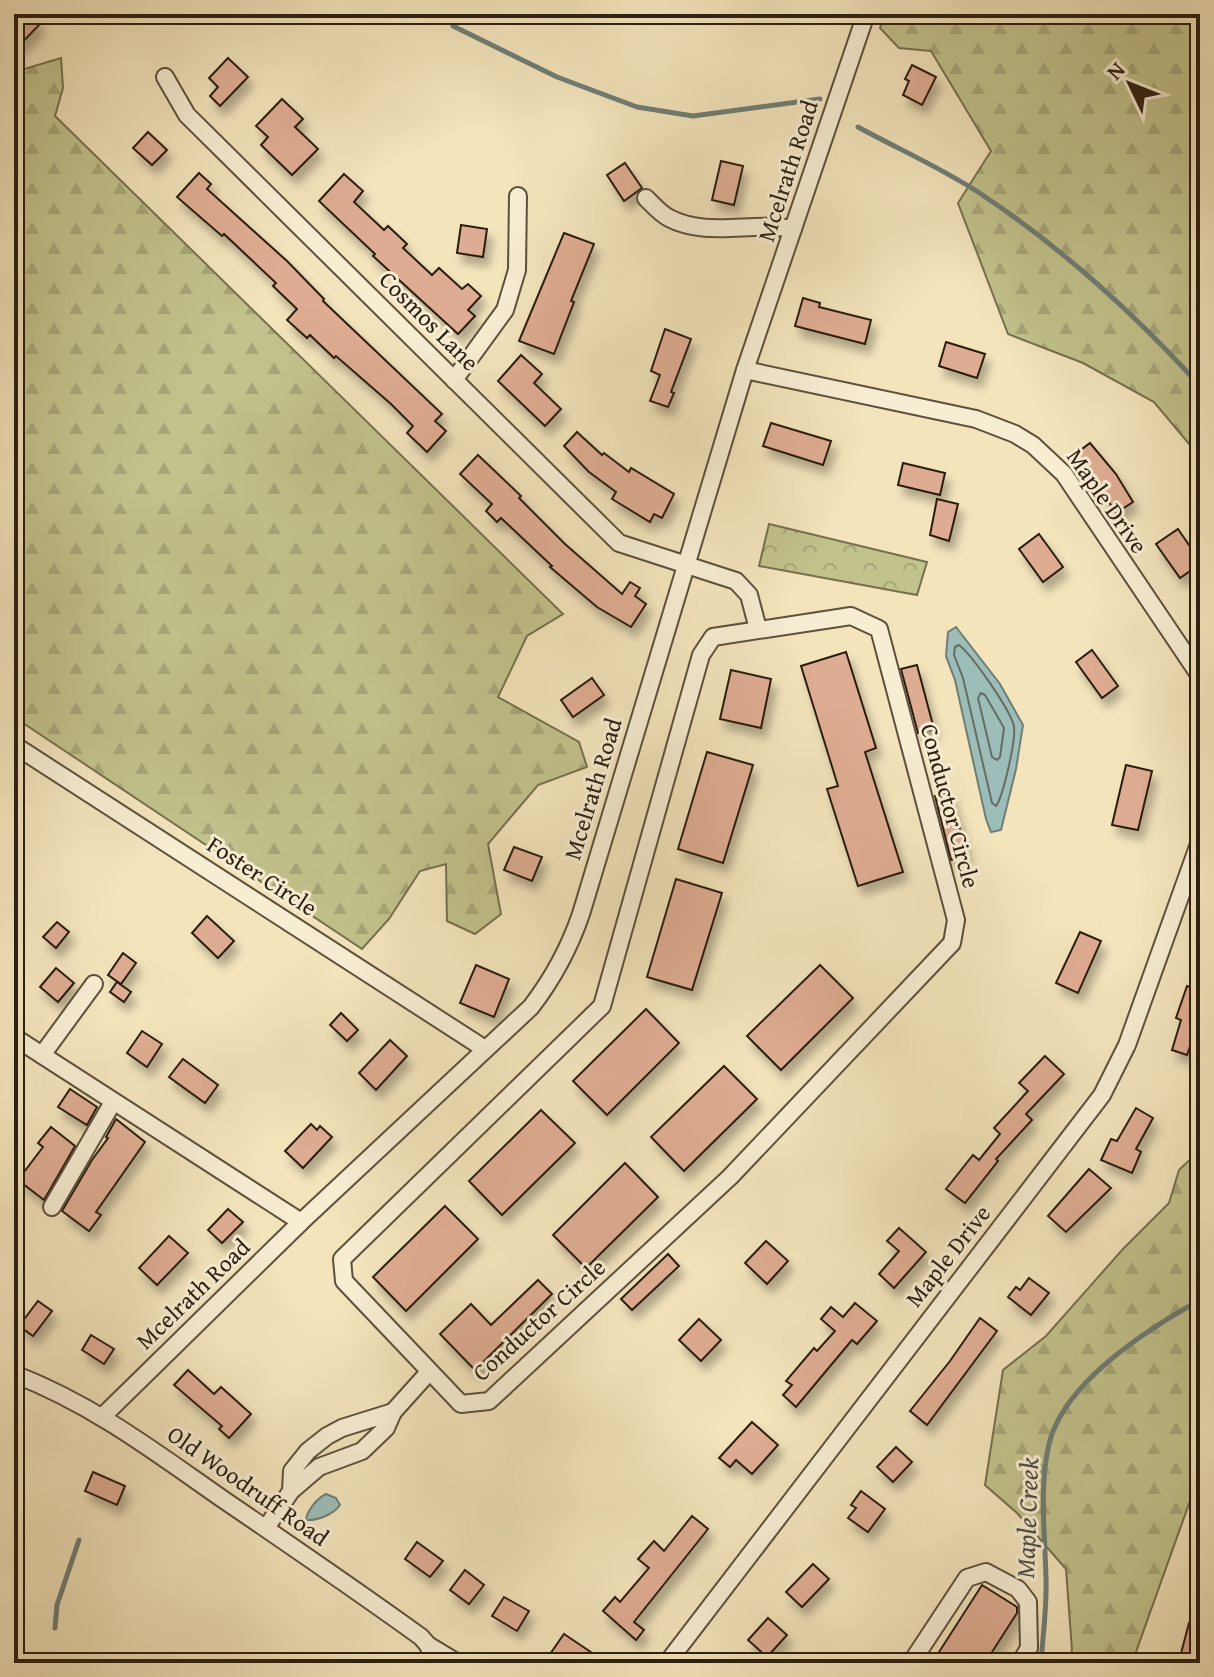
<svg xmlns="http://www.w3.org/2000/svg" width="1214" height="1677" viewBox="0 0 1214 1677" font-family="'Gentium Book Plus',serif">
  <defs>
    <pattern id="forest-firs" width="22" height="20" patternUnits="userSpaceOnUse" patternTransform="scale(2)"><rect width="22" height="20" fill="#c2c28c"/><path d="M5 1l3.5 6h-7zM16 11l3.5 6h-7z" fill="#a7a678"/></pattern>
    <pattern id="park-crowns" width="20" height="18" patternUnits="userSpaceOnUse" patternTransform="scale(2)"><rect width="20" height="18" fill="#c2c28c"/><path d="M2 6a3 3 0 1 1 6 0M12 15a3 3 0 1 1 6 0" fill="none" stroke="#a7a678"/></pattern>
    <filter id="shadow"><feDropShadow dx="5" dy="9" stdDeviation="4" flood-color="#0004"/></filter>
  </defs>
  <rect width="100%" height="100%" fill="#f3e4bc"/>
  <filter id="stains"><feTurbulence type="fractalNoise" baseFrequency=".0025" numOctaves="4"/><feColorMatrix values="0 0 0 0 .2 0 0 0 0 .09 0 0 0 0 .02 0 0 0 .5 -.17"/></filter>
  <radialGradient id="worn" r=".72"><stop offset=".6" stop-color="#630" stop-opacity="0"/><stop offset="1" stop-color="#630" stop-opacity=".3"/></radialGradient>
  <g fill="url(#forest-firs)" stroke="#76704e" stroke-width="2">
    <polygon points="885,14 1200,14 1200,457 1154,402 1083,363 1008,334 958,203 991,151 931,51 899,48 880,28"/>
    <polygon points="61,58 63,88 55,116 563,614 527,636 498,697 579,742 587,767 538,785 488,844 501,914 475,934 447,921 446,864 420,871 389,919 362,949 14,717 14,72"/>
    <polygon points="1200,1150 1200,1357 1195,1377 1200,1393 1200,1473 1132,1663 1067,1663 1072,1650 1066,1569 1017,1513 985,1485 1003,1370 1046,1336 1123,1249 1169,1203 1179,1170"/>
  </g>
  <polygon fill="url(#park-crowns)" stroke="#76704e" stroke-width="2" points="769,524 927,562 917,595 759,566"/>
  <g fill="#9dbdb8" stroke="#6f7e75" stroke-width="2">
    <polygon points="956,627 1000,684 1023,725 1016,769 1001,830 991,832 986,819 955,680 946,656 948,632"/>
    <path d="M326,1494L336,1498L340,1505C334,1514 317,1521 306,1520C307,1511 317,1498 326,1494Z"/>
  </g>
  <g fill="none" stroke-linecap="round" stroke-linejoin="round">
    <g stroke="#646e64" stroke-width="2">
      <path d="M959,645C972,655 1012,712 1014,727C1016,740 1003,797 996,806L992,803L963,678L954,655L955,647Z"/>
      <polygon points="981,693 985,695 1004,728 1000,757 997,760 992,757 978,698"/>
    </g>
    <g stroke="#6f7e75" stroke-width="5">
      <polyline points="453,26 557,77 637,107 693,116 820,99"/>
      <path d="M858,127C898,149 942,168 981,194C1062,248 1135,314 1200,386"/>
      <polyline points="55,1628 57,1605 79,1540"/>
      <path d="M1041,1663C1043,1635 1047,1606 1046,1578C1045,1534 1039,1487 1049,1444C1064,1382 1148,1329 1200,1300"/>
    </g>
  </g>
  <g fill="#deac92" stroke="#2b1f11" stroke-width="2" filter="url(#shadow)">
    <polygon points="14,14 30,14 40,24 14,51"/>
    <polygon points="228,58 248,77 220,106 210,96 218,87 209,78"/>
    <polygon points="912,65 936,77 922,105 903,95 909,81 905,79"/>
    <polygon points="282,99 303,119 295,127 318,149 292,175 261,145 268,137 256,126"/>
    <polygon points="148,132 167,150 152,165 133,148"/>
    <polygon points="721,161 743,166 734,205 712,200"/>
    <polygon points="625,163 642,188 624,201 607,175"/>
    <polygon points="199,173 211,184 207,189 287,261 324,299 323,301 442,414 435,421 446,431 427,452 407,433 413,426 391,404 336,356 334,358 310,335 307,338 287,320 297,309 273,286 276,283 224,234 222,236 177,197"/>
    <polygon points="344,174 363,191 354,202 384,230 388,226 407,244 403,248 432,275 439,268 462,289 468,284 481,296 468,310 475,316 458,334 373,256 375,254 319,201"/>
    <polygon points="461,225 487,229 483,257 457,253"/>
    <polygon points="564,233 594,244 571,301 574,302 554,354 519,341"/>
    <polygon points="803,298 820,303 819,307 871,320 865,344 795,326"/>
    <polygon points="665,329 691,339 671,392 674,393 668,407 650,401 660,375 651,371"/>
    <polygon points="946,342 985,354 977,378 939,366"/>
    <polygon points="521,355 542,374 534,383 561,409 545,426 498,381"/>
    <polygon points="771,423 831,441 823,465 763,446"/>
    <polygon points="577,432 602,455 604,453 629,472 631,468 674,494 662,518 654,514 650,522 612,499 616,492 589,472 564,446"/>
    <polygon points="1090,443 1116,474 1133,502 1116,513 1098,485 1073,456"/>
    <polygon points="478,455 521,496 519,498 565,544 622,594 630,582 640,588 635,596 646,604 631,627 597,607 550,567 552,566 501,518 497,522 486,511 492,504 460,474"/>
    <polygon points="903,463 945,473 940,495 898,485"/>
    <polygon points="937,499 958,504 949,541 930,535"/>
    <polygon points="1178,529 1200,561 1200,564 1180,578 1156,544"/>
    <polygon points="1039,534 1063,567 1043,582 1019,549"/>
    <polygon points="1092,650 1118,686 1102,698 1076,662"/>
    <polygon points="846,652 876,748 865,752 903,872 858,886 827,789 838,786 801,666"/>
    <polygon points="917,665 934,729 918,733 901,669"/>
    <polygon points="731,670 771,679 761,728 720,719"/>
    <polygon points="592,678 604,695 573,717 561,700"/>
    <polygon points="707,752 753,765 723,863 678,849"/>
    <polygon points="1126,765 1152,771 1138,830 1112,825"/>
    <polygon points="950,792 967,856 951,860 935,796"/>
    <polygon points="514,847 542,857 532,881 504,870"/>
    <polygon points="676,879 722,893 692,990 647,977"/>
    <polygon points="207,916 234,941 218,958 192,933"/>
    <polygon points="57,922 69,932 56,948 43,937"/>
    <polygon points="1080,932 1101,941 1078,993 1056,983"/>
    <polygon points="123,953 136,963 121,984 108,975"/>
    <polygon points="476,965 509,979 494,1017 460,1003"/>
    <polygon points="820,965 853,998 781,1070 747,1036"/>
    <polygon points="56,968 74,983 58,1002 40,987"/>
    <polygon points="117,982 131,992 124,1002 110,992"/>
    <polygon points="1187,986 1200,991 1200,1027 1197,1026 1187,1055 1172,1050 1181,1020 1176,1018"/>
    <polygon points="646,1009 679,1043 607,1115 573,1081"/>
    <polygon points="341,1013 358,1030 347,1041 330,1025"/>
    <polygon points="142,1031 162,1044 147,1067 127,1053"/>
    <polygon points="390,1040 407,1056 376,1090 359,1073"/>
    <polygon points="1045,1056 1064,1074 1026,1114 1032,1120 996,1159 998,1161 965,1203 946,1189 973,1155 979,1160 1000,1134 994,1128 1028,1091 1019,1083"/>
    <polygon points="183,1059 218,1085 205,1103 169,1077"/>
    <polygon points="724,1066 757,1099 684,1171 651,1137"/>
    <polygon points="70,1089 97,1107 87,1125 58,1107"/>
    <polygon points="1136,1108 1153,1118 1136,1149 1141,1152 1132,1173 1101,1160 1111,1139 1117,1141"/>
    <polygon points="541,1110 575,1143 502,1215 469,1181"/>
    <polygon points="116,1119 145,1142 96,1212 101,1215 89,1231 62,1211 92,1160 108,1138 106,1137"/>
    <polygon points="311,1124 317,1130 320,1126 332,1137 303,1168 285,1151"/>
    <polygon points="51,1127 75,1146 44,1200 18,1180 43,1147 38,1143"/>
    <polygon points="625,1163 658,1197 586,1268 553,1235"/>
    <polygon points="1089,1169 1111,1188 1066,1232 1048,1216"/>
    <polygon points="445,1206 478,1239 406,1311 373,1277"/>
    <polygon points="228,1209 243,1222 222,1243 208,1230"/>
    <polygon points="899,1228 926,1252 894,1288 879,1274 899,1251 887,1241"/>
    <polygon points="169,1236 188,1253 157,1285 139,1268"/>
    <polygon points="766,1241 788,1261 767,1284 745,1263"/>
    <polygon points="668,1254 679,1266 632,1310 621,1299"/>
    <polygon points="1029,1278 1049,1293 1031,1315 1008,1297 1016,1287 1020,1290"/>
    <polygon points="538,1280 552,1294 475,1370 440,1334 471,1304 491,1325"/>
    <polygon points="38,1301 52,1311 33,1336 19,1326"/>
    <polygon points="855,1303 877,1321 857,1344 852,1340 796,1407 783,1395 792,1385 786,1381 814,1348 817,1351 835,1331 821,1319 831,1307 843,1317"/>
    <polygon points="980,1318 997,1331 927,1425 910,1411 950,1361"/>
    <polygon points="699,1319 721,1340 701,1361 679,1340"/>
    <polygon points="91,1335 114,1349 104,1364 82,1350"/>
    <polygon points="188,1370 214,1394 221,1387 251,1414 229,1438 219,1429 222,1426 174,1385"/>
    <polygon points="752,1422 778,1445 752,1474 736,1460 730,1467 719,1458"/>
    <polygon points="896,1447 912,1462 893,1482 877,1467"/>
    <polygon points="93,1472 125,1486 117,1505 85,1491"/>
    <polygon points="861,1491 885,1509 868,1532 848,1518 856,1508 851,1505"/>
    <polygon points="692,1516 708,1529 634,1622 644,1630 636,1640 603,1611 615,1597 620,1602 649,1568 638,1559 654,1541 664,1551"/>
    <polygon points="417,1542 443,1561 430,1577 405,1559"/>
    <polygon points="813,1564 829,1579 802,1607 786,1592"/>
    <polygon points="465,1570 484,1585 469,1604 450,1590"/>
    <polygon points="982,1585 1017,1607 1017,1613 985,1663 932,1663"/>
    <polygon points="504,1597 529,1611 517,1631 492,1616"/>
    <polygon points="768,1618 787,1635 767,1657 748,1640"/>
    <polygon points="1189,1623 1200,1626 1200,1663 1179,1661"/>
    <polygon points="564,1634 607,1663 556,1663 548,1657"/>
  </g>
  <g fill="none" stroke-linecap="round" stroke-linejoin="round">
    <g stroke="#5d503c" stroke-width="20">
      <g id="minor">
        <polyline points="165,77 187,115 619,543 736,581 749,595 758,629"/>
        <path d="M646,198C653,205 661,214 669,218C707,238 753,221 793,229"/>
        <polyline points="745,370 976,419 1015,434 1033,445 1064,474 1200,676"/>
        <polyline points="454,380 505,310 517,270 518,196"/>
        <polygon points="851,616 879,629 956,920 952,943 730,1177 489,1401 461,1404 344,1281 342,1259 602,1006 701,655 713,637"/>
        <polyline points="14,745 485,1049"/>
        <polyline points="14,1037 301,1222"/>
        <polyline points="42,1055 94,984"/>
        <polyline points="52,1207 113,1102"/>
        <path d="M14,1374C94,1405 155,1452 224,1500C290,1545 356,1590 421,1637L428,1645L435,1663"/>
        <polyline points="393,1412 429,1372"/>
        <path d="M103,1416L301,1222L531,1007C554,977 569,949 581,914L745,370L866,14"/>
        <polyline points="266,1528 291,1491 319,1467 362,1451 386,1428 393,1412 342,1428 327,1436 308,1451 292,1471 291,1491"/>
        <polyline points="428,1645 458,1663"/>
        <polyline points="667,1663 1102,1095 1127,1045 1200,841"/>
        <polyline points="911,1663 967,1578 986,1572 1018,1589 1028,1602 1029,1648 1020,1663"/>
      </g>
    </g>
    <use href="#minor" stroke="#f7edd3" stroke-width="16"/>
  </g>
  <g text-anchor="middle" stroke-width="6" stroke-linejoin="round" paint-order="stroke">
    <g font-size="24" fill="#2b1f11" stroke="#f7edd3">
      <text transform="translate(788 171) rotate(-72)" y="8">Mcelrath Road</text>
      <text transform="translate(429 321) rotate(45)" y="8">Cosmos Lane</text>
      <text transform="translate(1107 501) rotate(55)" y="8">Maple Drive</text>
      <text transform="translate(593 789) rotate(-73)" y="8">Mcelrath Road</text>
      <text transform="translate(950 806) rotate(75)" y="8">Conductor Circle</text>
      <text transform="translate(262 876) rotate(33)" y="8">Foster Circle</text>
      <text transform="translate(948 1256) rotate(-52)" y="8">Maple Drive</text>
      <text transform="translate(193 1294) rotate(-44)" y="8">Mcelrath Road</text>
      <text transform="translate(539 1320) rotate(-42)" y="8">Conductor Circle</text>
      <text transform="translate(248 1486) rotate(35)" y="8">Old Woodruff Road</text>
    </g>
    <g font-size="26" font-style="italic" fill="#4d4e43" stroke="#f7edd3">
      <text transform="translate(1027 1518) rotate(-88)" y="9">Maple Creek</text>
    </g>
  </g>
  <rect width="1214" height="1677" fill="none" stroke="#f3e4bc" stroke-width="48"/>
  <rect x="16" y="16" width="1182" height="1645" fill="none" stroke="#2b1f11" stroke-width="4"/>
  <rect x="24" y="24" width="1166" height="1629" fill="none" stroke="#2b1f11" stroke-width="2"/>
  <g transform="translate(1130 84) rotate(313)" stroke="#f7edd3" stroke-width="6" paint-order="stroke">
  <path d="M0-6L14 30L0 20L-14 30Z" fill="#2b1f11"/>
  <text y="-12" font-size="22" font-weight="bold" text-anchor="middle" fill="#2b1f11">N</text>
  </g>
  <rect width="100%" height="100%" filter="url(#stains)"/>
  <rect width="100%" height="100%" fill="url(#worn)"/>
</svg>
